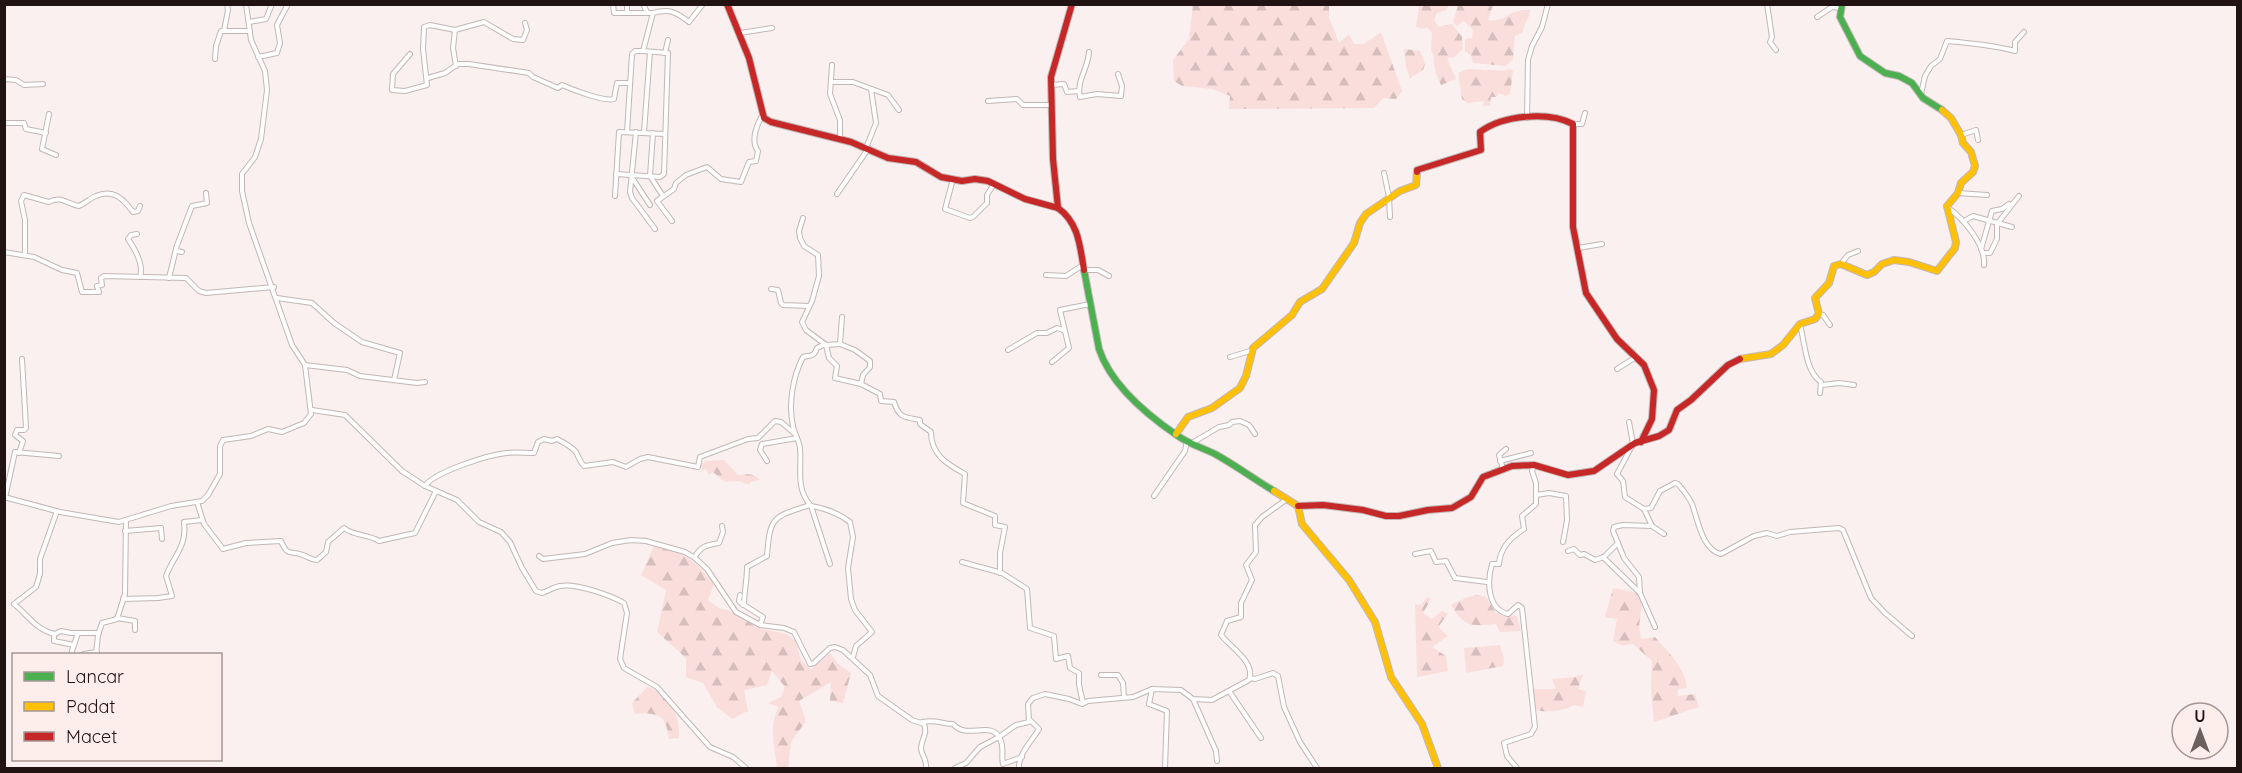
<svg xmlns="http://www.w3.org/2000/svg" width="2242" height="773" viewBox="0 0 2242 773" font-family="Quicksand,sans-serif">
  <defs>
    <pattern id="forest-firs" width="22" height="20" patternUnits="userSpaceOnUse" patternTransform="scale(1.5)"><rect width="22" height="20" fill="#fadedc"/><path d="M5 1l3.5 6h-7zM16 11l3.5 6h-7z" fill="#d6bebc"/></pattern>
  </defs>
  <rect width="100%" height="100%" fill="#f9f0ef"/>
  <g fill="url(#forest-firs)">
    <polygon points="1193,5 1329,5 1329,17 1339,43 1349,34 1354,44 1364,44 1381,32 1402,91 1396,99 1383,98 1374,108 1229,109 1230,96 1212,89 1182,86 1174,81 1173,60 1189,39"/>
    <path d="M1422,5H1449L1446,10L1437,13L1434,20L1439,27L1452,24L1462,37L1463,49L1454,57L1447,58L1456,79L1441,85C1437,76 1432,66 1434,56L1431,50L1432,33L1427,27L1423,29L1416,27L1419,7Z"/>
    <path d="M1493,5L1488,20C1503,22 1504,16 1515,12C1519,10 1526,11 1530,10C1530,19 1523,23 1523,32L1515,36L1513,59L1506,66L1473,63L1471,55L1465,51V39L1472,38L1473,30L1464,21L1457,26L1453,22L1458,6Z"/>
    <polygon points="1404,49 1420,51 1425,64 1423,70 1410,78 1406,67"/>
    <path d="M1468,69C1482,69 1498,73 1510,69L1513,71L1510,94L1506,96L1499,93L1496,97H1491L1490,106H1483L1484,101L1467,103L1462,99L1458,73Z"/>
    <path d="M724,460L738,475C748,474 753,473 760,480L751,482L749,485L739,481L725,482L713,472L709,475L706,469L702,470L701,465L705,461Z"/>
    <path d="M654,546C688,553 693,559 714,584L708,600L719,608L730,611L758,628L786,634L796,641L801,660L811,669L830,653L838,664L851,673L843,703L830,701L831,682L799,701L806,721L791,742L788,768H777C775,748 768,725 779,707L768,703L781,697L785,687L772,671L767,685L744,690L748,711L732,719L717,707L703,683L686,677V658L657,632L666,590L641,575Z"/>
    <path d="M1613,588L1643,594L1639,627L1641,639L1655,637C1668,652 1685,667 1687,688L1678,689V696L1695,694L1699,707L1654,722L1651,689L1652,661L1633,644L1622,646L1613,641L1617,619L1605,617Z"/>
    <path d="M1477,595L1486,597L1496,613L1517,616L1521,631L1500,632L1496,624C1472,626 1464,628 1451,605L1468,597Z"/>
    <polygon points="1427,597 1431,599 1423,613 1432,619 1442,611 1448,614 1438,627 1448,636 1432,647 1446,656 1448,671 1417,677 1415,604 1421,605"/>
    <polygon points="1500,645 1504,658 1503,666 1466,673 1464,648"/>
    <path d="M1583,674L1578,689L1586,691L1583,707L1574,705C1565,711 1545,713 1535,710L1534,689H1556L1552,679L1575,677Z"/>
    <path d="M647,687C659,689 674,707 677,718C679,724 679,732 679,738L669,739C666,715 658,712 635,714L632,703Z"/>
  </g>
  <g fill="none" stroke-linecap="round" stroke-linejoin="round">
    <g stroke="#c2b7b6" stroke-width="6">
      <g id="street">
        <polyline points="613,4 614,13 627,13"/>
        <polyline points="627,4 627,13 653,13"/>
        <polyline points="643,4 647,12"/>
        <polyline points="1767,4 1772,37 1770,42 1776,50"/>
        <polyline points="1817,17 1832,7 1841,8"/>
        <polyline points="249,22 266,19 272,4"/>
        <polyline points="455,30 453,48 456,66"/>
        <polyline points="224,31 228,10 227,4"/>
        <polyline points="740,33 772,28"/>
        <path d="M1089,52C1088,69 1076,81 1080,97L1097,94L1121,96L1122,86L1118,74"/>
        <polyline points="665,53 668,40"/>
        <polyline points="410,54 393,74 392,90 405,91 427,85 423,49 424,27 430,25 455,30 484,22 513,39 523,40 527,30 525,23"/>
        <polyline points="258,57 277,53 280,43 277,25 288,4"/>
        <polyline points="215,59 216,46 221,31 250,31"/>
        <polyline points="832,65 830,94 840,120 840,139"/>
        <path d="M428,78L445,73L458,64H469L529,73L533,77L558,88L562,85C573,90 605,102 614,99L617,83H629"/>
        <polyline points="4,79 16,80 24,85 43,84"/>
        <polyline points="831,82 853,82 888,95 899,110"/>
        <polyline points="1051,85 1064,84 1067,92 1079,91"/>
        <path d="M1921,94L1925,76L1931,66L1940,59L1947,41C1970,43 1993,45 2015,51V42L2024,32"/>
        <polyline points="988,101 1017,99 1023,105 1052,105"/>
        <polyline points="49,114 42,149 56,155"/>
        <polyline points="1527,118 1528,60 1532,46 1542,27 1548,4"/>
        <polyline points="4,123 24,123 26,129 46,133"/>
        <polyline points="1573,124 1582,124 1585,113"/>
        <polyline points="627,132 632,54 635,51 643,51"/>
        <polyline points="636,132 630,192 632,198 655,229"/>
        <polyline points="644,132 650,52"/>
        <polyline points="653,133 650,176 663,196"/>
        <polyline points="1961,135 1976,130 1978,140"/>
        <polyline points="866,148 876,123 871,89"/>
        <polyline points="1384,173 1389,197 1390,217"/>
        <path d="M616,174L660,177L664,174L668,53L643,51L653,13C669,8 676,12 689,22L703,4"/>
        <polyline points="633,179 650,205"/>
        <polyline points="953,179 945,209 970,218 973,217 987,203 987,195 994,184"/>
        <polyline points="1958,193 1987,195"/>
        <polyline points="837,194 868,149"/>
        <polyline points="615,196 619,132 665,134"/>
        <path d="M1947,207C1963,218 1986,245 1984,265"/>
        <path d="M803,218L799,231L800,238L804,246L818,255L819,276L812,301L802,322L806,330L826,345L829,358L837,366L835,378L861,384L880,394L881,401L894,402C899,418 904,417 920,420V424L931,432C931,455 947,464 965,474L963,503L995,516V525L1005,527L1000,553V573"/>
        <path d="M672,221L657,201L674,189L676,183L686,175L707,167L721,179L741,182L749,162L756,161L758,151C750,141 757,124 763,114"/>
        <polyline points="1964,221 1973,216 2012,227"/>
        <path d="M137,234L131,235L128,239C135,249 144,264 140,277"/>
        <polyline points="1578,248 1602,244"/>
        <polyline points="1981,249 1992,211 2002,209 2009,204"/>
        <polyline points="4,252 34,257 62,270 77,273 82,292 99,292 97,286 102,285 101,278 104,276 186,278 199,291 206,293 274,287"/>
        <polyline points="182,252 177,251 176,248 192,206 207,203 206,193"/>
        <polyline points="1984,253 1990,253 1997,239 1997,224 2019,196"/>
        <path d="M25,254V220L21,201L24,195L49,202C61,195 67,204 79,206C86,203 90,198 96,196C114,188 124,200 133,212L138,211L140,206"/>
        <polyline points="1841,264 1848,255 1858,251"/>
        <polyline points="1084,270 1098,270 1109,276"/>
        <polyline points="1046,275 1066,276 1083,265"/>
        <polyline points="169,278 176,249"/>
        <polyline points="771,289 778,290 781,303 783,305 809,306"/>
        <polyline points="277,298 312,303 334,323 362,342 400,353 394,380"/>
        <polyline points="1819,314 1823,315 1830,325"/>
        <path d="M1800,325C1805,342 1805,371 1821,382L1820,393"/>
        <path d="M825,344L817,348C814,357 811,355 803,357C793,376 788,404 793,426C794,433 799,440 800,448C802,469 795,488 811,506C825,508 838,513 850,522L853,537L848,568L851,599L855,610L872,632L856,646L853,657"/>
        <polyline points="840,344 855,350 870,361 870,367 863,375 861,384"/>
        <polyline points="826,345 840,344 842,317"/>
        <polyline points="1008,350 1037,333 1047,333 1057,328 1063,330"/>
        <polyline points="1230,357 1250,351"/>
        <polyline points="1052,362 1069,348 1060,310 1090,304"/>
        <polyline points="305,365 347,370 360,376 417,383 425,382"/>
        <polyline points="1617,369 1636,357"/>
        <polyline points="1822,385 1839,383 1854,385"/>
        <path d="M312,410L345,415L402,471L425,486L457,500L479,522L501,532L510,542L522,568L536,591L542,593C548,591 554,587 560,586C576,583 610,595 624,603L627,613L620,659L624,668L657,687L710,747L733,757L746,768"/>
        <polyline points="1629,422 1633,444 1617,474 1623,481 1625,497 1644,509 1652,526 1664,534"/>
        <polyline points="1192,443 1219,427 1229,425 1232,422 1240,421 1249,425 1255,434"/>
        <polyline points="19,453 23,441 15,435 17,430 24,430 26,428 22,359"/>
        <polyline points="767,461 760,450 762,444 797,438"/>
        <polyline points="1500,461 1531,453"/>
        <polyline points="1503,469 1499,455 1506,449"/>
        <path d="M425,486C434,472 488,455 506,453C515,452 525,453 534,453L538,442L544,439L552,441L557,439C563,442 571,446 576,452C579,457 579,461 584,466L613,462L626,467L640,459L648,457L698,467L700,457L748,439L758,438L775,421L781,422L795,434"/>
        <polyline points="1536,495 1549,493 1566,496 1567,520 1563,542"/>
        <polyline points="1154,496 1185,451 1187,441"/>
        <polyline points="4,497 60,512 119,522 171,506 202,501 208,495 220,474 220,446 223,440 251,436 268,429 282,432 304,423 311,414 305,365 292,345 249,223 242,191 242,174 255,157 261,139 267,90 265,71 251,40 246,4"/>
        <polyline points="5,498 15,452 59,456"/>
        <path d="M197,502L204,524L223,549L246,543L281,541C288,557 289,550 303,555C309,557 311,560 317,560L326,552L328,542L344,528C354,536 368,534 379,541L415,533L436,491"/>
        <polyline points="811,506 830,564"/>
        <path d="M1644,509L1651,508L1660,491L1675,483L1678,484C1683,490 1689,497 1692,504C1698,520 1702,550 1721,554L1754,536L1767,533L1777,536L1790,532L1839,528L1843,530L1871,598L1885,613L1912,636"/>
        <path d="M57,511L40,559V574L36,587L14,604C28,615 36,630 55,634L61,631L71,633H99"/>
        <polyline points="1652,526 1623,525 1614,527 1613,531 1624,558 1639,577 1640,593 1655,627"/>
        <polyline points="125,531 161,528 162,539"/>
        <polyline points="1568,551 1574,549 1580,555 1584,554 1595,560 1604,557 1618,543"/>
        <polyline points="1415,554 1431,551 1436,562 1446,561 1455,578 1487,582"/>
        <path d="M539,556L543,559L585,554L612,543L631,540L646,541L685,552L695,558L707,569L736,612L760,625L784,628L794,632L810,664L814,663L830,648L835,647L843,650L870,675L878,696L912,720L924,724C928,736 921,738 921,749C922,756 927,760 926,768"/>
        <path d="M695,557C700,546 708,545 719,543L723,532L722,526"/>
        <polyline points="1603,557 1640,593"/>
        <polyline points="962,562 1002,573 1027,589 1030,628 1054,636 1056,659 1068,656 1070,668 1079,673 1079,685 1083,703"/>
        <polyline points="740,595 739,601 743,605"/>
        <path d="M123,599L158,598L172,596L166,576C174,555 187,547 184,522L202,520"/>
        <polyline points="117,618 135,621 135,630"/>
        <path d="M760,625L763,617L744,605C744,592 747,581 747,567L767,556C770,517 772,517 810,505"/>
        <polyline points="54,634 54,641 74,645"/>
        <polyline points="71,654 78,633"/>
        <polyline points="84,654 97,652"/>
        <polyline points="96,654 98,635 102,623 117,619 125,594 126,520"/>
        <polyline points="1101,675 1118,675 1123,683 1124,697"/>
        <polyline points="1250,678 1255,679 1273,673 1278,676 1284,707 1300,742 1317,768"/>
        <polyline points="1152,689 1149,704 1167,711 1165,768"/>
        <polyline points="1229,691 1261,738"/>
        <polyline points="1193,699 1216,751 1217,761"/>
        <path d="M922,722C938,719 940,724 953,724C967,741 993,718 1001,741C1004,749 1001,756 1003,764L1022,757"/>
        <path d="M955,768L966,763L980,747L999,737L1016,725L1029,722L1028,704L1033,698L1045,694L1069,699L1082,704L1088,701L1133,697L1152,689L1181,690L1193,699L1212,700L1249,680C1256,662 1230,647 1221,635L1227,621L1241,617V603L1252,580L1246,565L1256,552L1255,525L1262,517L1287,499"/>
        <path d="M1019,768C1018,754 1032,741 1039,729L1030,720"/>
        <path d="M1517,768L1507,756L1504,743L1531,734L1535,727L1522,608L1518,605L1508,614C1487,609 1487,581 1492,564H1499C1500,548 1511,537 1524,529L1522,516L1536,504V483L1532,471L1534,465"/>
      </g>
    </g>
    <g stroke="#c2b7b6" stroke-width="8">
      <g id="fast">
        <polyline points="1842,4 1840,17 1860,56 1885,73 1899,76 1912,83 1923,98 1942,110"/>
        <path d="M1084,270L1099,349C1111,385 1147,415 1178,436C1189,444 1203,448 1215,454C1235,465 1254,479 1274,491"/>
      </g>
    </g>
    <g stroke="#c2b7b6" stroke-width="8">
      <g id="slow">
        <polyline points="1740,359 1771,354 1783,345 1800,324 1815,319 1819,314 1815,298 1829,283 1834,266 1841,264 1867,275 1874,272 1882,264 1894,260 1909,262 1937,271 1955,248 1956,242 1947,206 1958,193 1961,183 1973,172 1975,166 1971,152 1963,143 1961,135 1951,118 1942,110"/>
        <polyline points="1176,434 1188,417 1212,408 1240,388 1246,376 1253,348 1292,315 1300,302 1322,289 1354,243 1360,223 1366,214 1400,191 1416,185 1417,172"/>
        <polyline points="1274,491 1298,506 1302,524 1349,580 1375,622 1391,677 1422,724 1438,768"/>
      </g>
    </g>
    <g stroke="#c2b7b6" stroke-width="8">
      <g id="jam">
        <polyline points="727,4 749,58 764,118 771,122 851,142 888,158 916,162 941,177 962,181 975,179 988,181 1025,199 1058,208"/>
        <path d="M1072,4L1051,77L1053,159L1058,208C1079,223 1080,247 1084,270"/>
        <path d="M1417,172V170L1481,150L1480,132C1503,115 1548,111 1573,124V227L1586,293L1617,339L1644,365L1654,390L1652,419L1641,442"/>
        <polyline points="1298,506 1323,505 1363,510 1386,516 1399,516 1428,510 1452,508 1471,497 1483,477 1512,466 1534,465 1568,475 1594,471 1635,443 1659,436 1669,430 1677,410 1691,400 1728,365 1740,359"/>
      </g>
    </g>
    <use href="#street" stroke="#fefdfd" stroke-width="4"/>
    <use href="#fast" stroke="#4caf50" stroke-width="6"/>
    <use href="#slow" stroke="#ffc107" stroke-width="6"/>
    <use href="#jam" stroke="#c62828" stroke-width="6"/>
  </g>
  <rect width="2242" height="773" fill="none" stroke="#201312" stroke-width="12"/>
  <rect x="12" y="653" width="210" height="108" fill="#fdedeb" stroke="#a59694" stroke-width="1.5"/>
  <rect x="24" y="672" width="30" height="9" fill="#4caf50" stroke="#a59694" stroke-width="1.5"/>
  <text x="66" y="683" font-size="18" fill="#201312">Lancar</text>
  <rect x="24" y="702" width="30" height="9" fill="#ffc107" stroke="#a59694" stroke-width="1.5"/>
  <text x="66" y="713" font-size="18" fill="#201312">Padat</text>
  <rect x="24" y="732" width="30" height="9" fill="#c62828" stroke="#a59694" stroke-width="1.5"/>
  <text x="66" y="743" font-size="18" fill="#201312">Macet</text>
  <g transform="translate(2200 731)"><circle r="28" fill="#fdedeb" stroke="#a59694" stroke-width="1.5"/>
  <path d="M0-4.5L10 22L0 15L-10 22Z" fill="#6c605f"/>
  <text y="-9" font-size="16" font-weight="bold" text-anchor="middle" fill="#201312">U</text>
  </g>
</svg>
